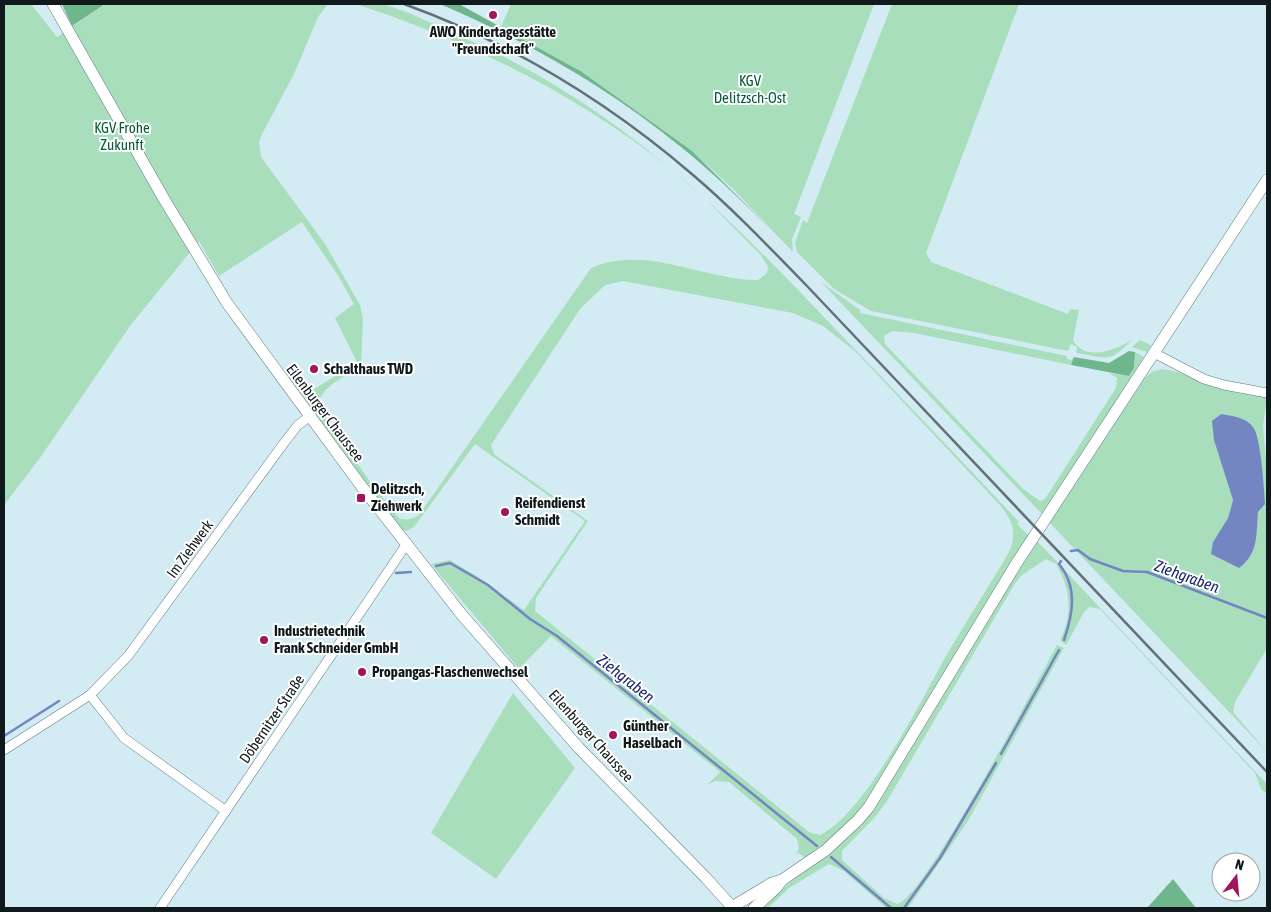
<svg xmlns="http://www.w3.org/2000/svg" width="1271" height="912" viewBox="0 0 1271 912" font-family="'Asap Condensed',sans-serif">
  <rect width="100%" height="100%" fill="#d3ecf3"/>
  <g fill="#a8debc" fill-rule="evenodd">
    <path d="M4,4H31L57,37L105,4H328L318,17L294,74L261,136L259,143L261,157L325,244L360,305L363,319L361,363C349,377 315,387 319,409L369,480L399,518C407,521 412,519 419,515L591,268C647,244 702,280 758,280L767,273L768,267L761,255C731,226 703,194 671,169C578,95 469,41 356,4C365,4 374,2 382,4C409,11 436,26 462,37C621,107 727,214 844,338C903,399 961,460 1019,522L1017,524L1029,536L862,810L837,835L807,857H804L799,853L796,854L799,849L797,839L729,782L715,781L707,785L720,772L551,636L519,669L431,564L450,560L481,579L524,610L585,521L475,444L414,527L406,531L401,529L284,375L287,371L305,395L357,362L335,318L354,304L339,277L302,222L219,276L199,241L130,326L40,458L4,505ZM623,281L793,313L823,326L856,352L999,504C1013,521 1018,533 1008,554C989,586 969,617 950,649C923,696 867,812 820,835L809,832L535,611L536,598L588,521L494,454L491,445L580,309L605,285Z"/>
    <polygon points="511,4 874,4 794,214 801,217 792,239 793,252 735,191 692,151 582,72 501,27"/>
    <path d="M892,4H1019L926,253L931,262L1068,314L1070,309L1079,310L1073,340C1085,363 1118,349 1133,339C1108,364 1110,358 1076,353L1077,347L1071,344L1068,351L871,311L834,289L797,252L795,243L803,220L807,223Z"/>
    <polygon points="821,282 860,310 860,313 1067,356 1067,359 1071,360 1074,357 1071,365 914,333 892,331 884,336 885,344 1023,489 1040,501 1045,499 1116,388 1117,378 1109,373 1129,376 1134,368 1135,352 1144,357 1043,515"/>
    <polygon points="1140,340 1151,345 1147,352 1132,347"/>
    <path d="M1162,369L1178,372L1223,389L1267,397L1263,425L1267,471V648L1235,702L1233,712L1267,752L1049,522L1145,378L1152,372ZM1233,500L1258,512L1257,522L1213,542L1228,518Z"/>
    <path d="M1037,541L1267,784V794L1261,789L1255,773L1100,609L1089,607L1084,612L1066,645L1060,640C1073,614 1071,589 1056,564L1046,559L1022,575L1014,585L887,801L876,816L842,851V860L884,898L897,904C923,901 1038,680 1057,645L1064,648L968,821L908,908H886L844,871L829,864L789,888L768,908H760L869,815L878,803L955,672Z"/>
    <polygon points="513,693 575,768 496,879 431,833"/>
  </g>
  <g fill="#70b68c">
    <polygon points="62,4 105,4 72,26"/>
    <path d="M440,4H459L582,72L692,151L784,242C750,209 717,176 681,147C608,87 526,41 440,4Z"/>
    <polygon points="1129,351 1135,352 1134,368 1129,376 1071,365 1074,357 1109,363"/>
    <polygon points="1173,879 1196,908 1147,908"/>
  </g>
  <path fill="#7386c2" d="M1221,414C1231,416 1246,417 1253,427C1261,437 1264,489 1265,504L1258,512C1256,534 1259,553 1239,568L1211,554L1213,542L1228,518L1233,500L1214,440L1212,421Z"/>
  <g fill="none" stroke-linecap="round" stroke-linejoin="round">
    <g stroke="#7386c2" stroke-width="2.5">
      <polyline points="1071,551 1078,550 1090,559 1123,571 1147,572 1267,618"/>
      <path d="M1061,561L1059,564C1078,587 1073,614 1064,640"/>
      <polyline points="436,566 450,563 488,585 530,619 557,636 817,846"/>
      <polyline points="396,573 411,572"/>
      <polyline points="4,736 59,701"/>
      <polyline points="1001,754 1059,650"/>
      <polyline points="831,857 891,908"/>
      <polyline points="904,908 940,858 996,763"/>
    </g>
    <g stroke="#627a7f" stroke-width="10">
      <g id="street">
        <polyline points="1154,353 1204,379 1224,385 1267,393"/>
        <polyline points="90,695 124,738 226,811"/>
        <polyline points="4,750 90,695 128,656 284,443 298,425 309,417"/>
        <polyline points="160,908 406,545"/>
      </g>
    </g>
    <g stroke="#627a7f" stroke-width="12">
      <g id="secondary">
        <polyline points="53,4 164,199 227,303 362,487 462,615 579,748 706,878 733,908"/>
        <polyline points="732,907 772,883 782,880 826,850 858,820 869,807 1016,564 1267,180"/>
        <polyline points="754,908 776,888 782,880"/>
      </g>
    </g>
    <use href="#street" stroke="#fff" stroke-width="9"/>
    <use href="#secondary" stroke="#fff" stroke-width="11"/>
    <path stroke="#627175" stroke-width="2.5" d="M404,4C509,42 608,102 693,175C733,209 770,248 807,286L1267,772"/>
  </g>
  <g fill="#a1155f" stroke="#fff" stroke-width="2">
    <circle cx="493" cy="15" r="5"/>
    <circle cx="314" cy="369" r="5"/>
    <rect x="356" y="493" width="10" height="10" rx="2.5"/>
    <circle cx="505" cy="512" r="5"/>
    <circle cx="264" cy="640" r="5"/>
    <circle cx="362" cy="672" r="5"/>
    <circle cx="613" cy="735" r="5"/>
  </g>
  <g text-anchor="middle" stroke-width="4" stroke-linejoin="round" paint-order="stroke">
    <g font-size="15" font-weight="bold" fill="#10191b" stroke="#fff" text-anchor="start">
      <text x="493" y="37" text-anchor="middle">AWO Kindertagesstätte<tspan x="493" dy="17">"Freundschaft"</tspan></text>
      <text x="324" y="374">Schalthaus TWD</text>
      <text x="371" y="494">Delitzsch,<tspan x="371" dy="17">Ziehwerk</tspan></text>
      <text x="515" y="508">Reifendienst<tspan x="515" dy="17">Schmidt</tspan></text>
      <text x="274" y="636">Industrietechnik<tspan x="274" dy="17">Frank Schneider GmbH</tspan></text>
      <text x="372" y="677">Propangas-Flaschenwechsel</text>
      <text x="623" y="731">Günther<tspan x="623" dy="17">Haselbach</tspan></text>
    </g>
    <g font-size="15" fill="#025c36" stroke="#fff">
      <text x="750" y="86">KGV<tspan x="750" dy="17">Delitzsch-Ost</tspan></text>
      <text x="122" y="133">KGV Frohe<tspan x="122" dy="17">Zukunft</tspan></text>
    </g>
    <g font-size="15" fill="#10191b" stroke="#fff">
      <text transform="translate(325 413) rotate(53)" y="5">Eilenburger Chaussee</text>
      <text transform="translate(190 549) rotate(-54)" y="5">Im Ziehwerk</text>
      <text transform="translate(272 719) rotate(-56)" y="5">Döbernitzer Straße</text>
      <text transform="translate(591 736) rotate(48)" y="5">Eilenburger Chaussee</text>
    </g>
    <g font-size="16" font-style="italic" fill="#19246b" stroke="#fff">
      <text transform="translate(1187 576) rotate(20)" y="6">Ziehgraben</text>
      <text transform="translate(626 678) rotate(38)" y="6">Ziehgraben</text>
    </g>
  </g>
  <rect width="1271" height="912" fill="none" stroke="#10191b" stroke-width="10"/>
  <g transform="translate(1236 877) rotate(16)"><circle r="24" fill="#ffffff" stroke="#9fa3a4"/>
  <path d="M0-4L9 19L0 12L-9 19Z" fill="#a1155f"/>
  <text y="-8" font-size="14" font-weight="bold" text-anchor="middle" fill="#10191b">N</text>
  </g>
</svg>
